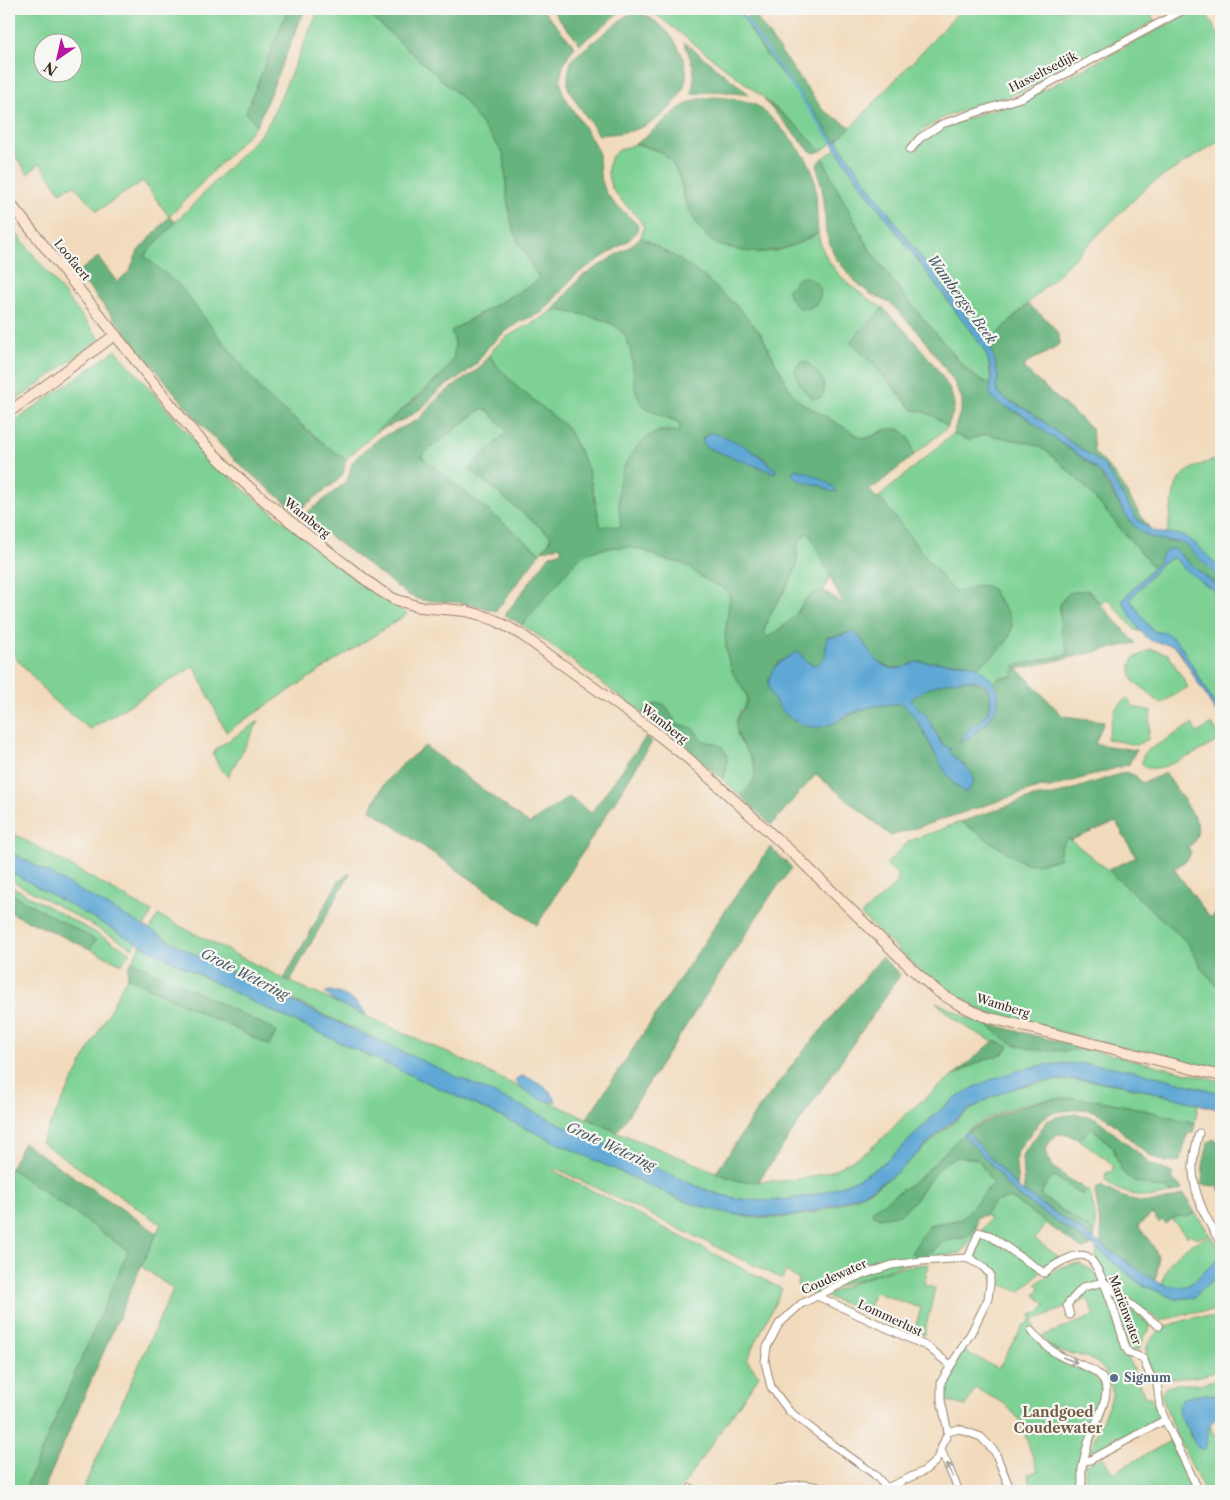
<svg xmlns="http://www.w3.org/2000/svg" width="1230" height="1500" viewBox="0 0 1230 1500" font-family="'Libre Caslon Text',serif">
  <rect width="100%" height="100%" fill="#f6f6f2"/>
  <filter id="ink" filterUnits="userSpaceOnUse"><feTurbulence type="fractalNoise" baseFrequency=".02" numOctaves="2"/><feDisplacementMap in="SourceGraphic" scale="10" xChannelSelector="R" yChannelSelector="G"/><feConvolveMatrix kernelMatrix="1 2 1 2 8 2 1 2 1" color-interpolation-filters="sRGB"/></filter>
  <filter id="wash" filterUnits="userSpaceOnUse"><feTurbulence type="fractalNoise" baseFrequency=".0096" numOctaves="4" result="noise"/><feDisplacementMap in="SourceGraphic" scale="20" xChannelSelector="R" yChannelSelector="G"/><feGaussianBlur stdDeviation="1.12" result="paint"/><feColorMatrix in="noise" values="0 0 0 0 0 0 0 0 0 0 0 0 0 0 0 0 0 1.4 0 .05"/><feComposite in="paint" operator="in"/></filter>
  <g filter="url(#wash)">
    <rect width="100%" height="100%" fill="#f2dbbd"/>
    <g fill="#7dd194" stroke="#5c7e59" fill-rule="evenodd">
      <path d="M9,9H288L246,112L257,125L169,217L143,181L97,211L74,185L60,192L40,163L28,174L9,147ZM42,42H72V72H42Z"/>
      <polygon points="319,9 363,9 462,98 504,154 507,197 512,225 518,241 539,278 534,283 468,320 456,342 453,360 449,368 346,459 333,451 265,395 144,255 260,135 271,119"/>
      <polygon points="649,9 738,9 764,52 817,117 835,141 821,151 795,124 759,94"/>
      <polygon points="962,9 1147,9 1155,21 1031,87 1010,96 955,113 939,120 924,130 911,144 916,150 932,131 1023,99 1046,89 1197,9 1204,9 1219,36 1221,35 1221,140 1149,185 988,343 916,251 859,172 840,146 838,139 851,127"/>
      <path d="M635,144L658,151L671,161L680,178L684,199L715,243L737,250L759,252L777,251L804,241L818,233C823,267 854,291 883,308L851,340L913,410L925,412L934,416L948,427L913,456C912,443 909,436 899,429L884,430L869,438H862L802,403L791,392L761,334L739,308L704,277L680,260L641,237L644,228C634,206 608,198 608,171C609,151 619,150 635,144Z"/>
      <polygon points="836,149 854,175 983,348 988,358 991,384 977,378 964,367 901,292 870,250 825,166 823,158"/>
      <polygon points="9,224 100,339 9,406"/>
      <path d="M553,310C576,313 605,315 622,332C629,339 629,349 632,358C637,376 646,394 653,412L680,423L679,433L659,431L642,442L628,458L619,483L621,528L601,529L588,469L567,427L518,388L498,367L489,355C507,329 532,328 553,310Z"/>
      <polygon points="116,350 207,455 244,490 340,565 407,614 226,732 194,666 90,729 53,700 9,650 9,425"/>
      <polygon points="482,409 489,411 507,432 471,466 470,470 551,536 550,541 540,553 422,457 423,454"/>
      <path d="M953,434L969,440L985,434L1034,444L1048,452L1083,484L1153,567L1122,601L1142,632L1135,630L1108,599L1101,604L1089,591L1069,593C1066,596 1063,599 1061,602C1057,612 1065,644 1069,654L1015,666L1018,669L1015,676L1001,677L993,683L977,667C990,658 1011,645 1012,626C1012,620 1005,611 1002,605C999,599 995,596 992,589L979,585L963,591H952L879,497Z"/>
      <path d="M1221,457V570L1195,544L1185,537L1167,534C1170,521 1172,484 1182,476C1192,466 1209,462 1221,457Z"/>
      <path d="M809,532L830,575L824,590L812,595L805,600L797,613L788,623L768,637L764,633C767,611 786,594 794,573C800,557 792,540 809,532Z"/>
      <path d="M618,547L634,548L646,551L661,559L685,564L700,576L720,586L727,591L730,597L725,635L727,654L733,673L746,694L747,699L744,708L740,711C739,718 737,727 737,734C738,739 742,744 745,748C758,769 760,778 741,796L722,779L727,770L715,743L703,741C690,728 695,730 677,724L670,714L667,707L647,708L642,713L535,633L522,625C538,605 566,564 587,553C597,549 607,548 618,547Z"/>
      <polygon points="1172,558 1176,559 1183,568 1221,596 1221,711 1216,707 1179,643 1151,629 1130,599 1162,563"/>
      <polygon points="1151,649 1168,654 1188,687 1160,704 1147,691 1134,682 1131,673 1131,664 1134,658"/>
      <polygon points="1127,698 1134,707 1151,711 1148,739 1136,745 1107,739 1115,709"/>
      <polygon points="259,721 228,777 220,769 213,754 217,748"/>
      <path d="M1192,724L1197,733L1212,724L1221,739C1207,747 1164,772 1148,768C1145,768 1145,767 1142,764L1143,756L1147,751Z"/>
      <path d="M961,822C993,839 1019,874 1059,859L1060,849L1067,837L1108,870L1188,943L1203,970L1218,987L1221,983V1072L982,1012L944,993L861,915L895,885L898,880L896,873L886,864L909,841Z"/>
      <polygon points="9,831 152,912 144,927 9,851"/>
      <polygon points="9,871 136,942 133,948 9,879"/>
      <polygon points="9,885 130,952 122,964 90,949 95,940 9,893"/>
      <path d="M158,915L284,979L459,1058L543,1099L617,1132L739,1181H783L812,1177L834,1170L868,1151L886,1135L908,1112L951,1077L979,1062L1004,1053L1008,1046C983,1039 954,1022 936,1002L968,1018L985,1023L1010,1042L1076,1050H1092L1221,1081V1093C1160,1078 1088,1053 1025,1069C992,1078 960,1091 935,1115C921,1127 909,1142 894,1154C856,1188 801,1204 750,1200C729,1199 708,1191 689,1183L471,1084L190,952L150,930Z"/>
      <path d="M141,945L259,1005L681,1200C703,1206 724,1213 747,1217C798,1224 864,1202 902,1168C942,1132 976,1095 1031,1084C1088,1072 1143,1090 1198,1104L1195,1123C1109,1102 1049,1077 967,1131C959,1137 952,1146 945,1152C933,1165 920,1177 906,1189L913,1203C923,1189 940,1158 959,1157C965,1156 972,1159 978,1159L993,1183L962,1219L929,1225L922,1258L945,1241L968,1237L976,1226V1230L972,1240L961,1253L922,1258L813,1295L797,1286L799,1280L786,1271L782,1279L555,1168L554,1171L782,1289L747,1360L759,1376L679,1491H82L173,1289L141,1266L161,1224L41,1142L127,977L269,1045L277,1031L132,961Z"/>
      <path d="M1091,1127L1113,1147L1121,1171L1126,1175L1134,1181L1153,1187L1167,1189L1172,1193C1166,1194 1159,1197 1153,1197C1141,1197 1100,1190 1106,1173L1113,1171V1166L1105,1158L1080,1140Z"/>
      <polygon points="10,1168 129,1250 24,1491 9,1491 9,1170"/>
      <path d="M1055,1177L1082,1194L1086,1190L1090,1192L1095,1215V1233L1041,1196C1043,1187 1047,1182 1055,1177Z"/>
      <path d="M1011,1198L1046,1223L1035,1239L1060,1258L1042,1271L1020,1292L994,1282C992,1268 982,1262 971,1256L983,1228L990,1218L985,1215L994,1202Z"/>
      <path d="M1195,1213L1210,1234C1203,1237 1196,1240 1190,1234L1187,1237L1172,1219C1179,1214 1188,1218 1195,1213Z"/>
      <path d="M1211,1236L1221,1253V1258C1212,1264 1190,1287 1182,1288C1176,1288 1168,1286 1162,1284C1169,1254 1184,1247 1211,1236Z"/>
      <polygon points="1097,1249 1140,1284 1176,1299 1194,1297 1221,1271 1221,1311 1194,1312 1160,1321 1130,1300 1102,1275 1095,1261"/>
      <path d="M929,1264L924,1285L935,1288L924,1335L914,1332L921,1308L874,1292L867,1313L825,1296C858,1280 891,1266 929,1264Z"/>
      <path d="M1073,1264H1080L1092,1270L1102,1283L1123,1346L1145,1397H1151L1160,1419L1088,1458C1092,1444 1097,1431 1103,1418C1105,1411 1110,1403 1112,1396C1113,1389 1110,1384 1108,1377C1093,1344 1058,1364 1042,1336L1094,1316L1088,1299L1031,1321L1035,1326L1029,1333L1095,1376C1101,1383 1102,1389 1102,1399L1079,1480L1078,1491H1033L1028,1474L1038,1471L1019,1419L1005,1404L975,1388L966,1406L944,1400V1388L963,1350L998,1369L1023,1326L1031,1321V1315L1039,1312L1046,1305L1035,1295L1040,1288L1036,1284L1058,1268Z"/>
      <polygon points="1109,1290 1150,1325 1139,1350 1133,1351 1128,1347"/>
      <path d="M1198,1317L1221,1318V1369C1206,1376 1193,1378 1176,1378C1171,1378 1165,1379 1160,1378C1155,1376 1150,1368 1148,1363C1137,1332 1177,1322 1198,1317Z"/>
      <path d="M1221,1377V1396L1204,1394L1185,1427L1189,1430L1190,1437L1208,1439L1207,1434L1210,1426L1221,1451V1491H1204L1172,1425L1161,1394C1167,1380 1186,1385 1198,1384C1206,1383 1214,1380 1221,1377Z"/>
      <path d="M1172,1440L1196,1491H1093C1085,1483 1084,1476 1086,1464L1103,1457L1113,1473Z"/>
    </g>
    <g fill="#66b37e" stroke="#506e4e" fill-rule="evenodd">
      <polygon points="288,9 305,9 257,125 246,112"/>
      <path d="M363,9H542L575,47C562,61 557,78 564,96L591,138L599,154L600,175L606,193L613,202L638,225L637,231L629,240L575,275L543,312L519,322L500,336L488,347L476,364L463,375L440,389L422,408L407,418L375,432C391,419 446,376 452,361C457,349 455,341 451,331L534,283L539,278L518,241L512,225L507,197L504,154L462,98Z"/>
      <polygon points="551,9 624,9 580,44"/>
      <path d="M636,12C652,16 666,28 675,42C681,52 688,66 686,78C683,101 658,122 637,129C625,133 612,134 599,135L577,103L568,88V74L572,59L626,16Z"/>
      <polygon points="753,13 823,110 851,127 835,141 817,117 764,52 744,19"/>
      <polygon points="684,42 749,94 748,95 718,91 692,94 694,77 693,66"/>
      <path d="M714,97C728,98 744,99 756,105C769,113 806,153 811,168C818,188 816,212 818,233C791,249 761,258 731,248C725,247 718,245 713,242C703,235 695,222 690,212C681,195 683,174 669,159C661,149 647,147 635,144C657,131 674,106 699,99C704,98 709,98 714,97Z"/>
      <polygon points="764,100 795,124 821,151 814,153 808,149"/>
      <polygon points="823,158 835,185 870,250 901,292 964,367 977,378 991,384 990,390 1015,412 1021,414 1090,464 1099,472 1129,521 1168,542 1178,541 1185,544 1221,580 1221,589 1189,563 1181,554 1160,558 1158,563 1153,567 1083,484 1048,452 1034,444 985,434 969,440 953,434 962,406 962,399 953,380 921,335 890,303 869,293 854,280 835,257 826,233 824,199 817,164"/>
      <polygon points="169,217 176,222 144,256 179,285 265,395 333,451 346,459 343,474 337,481 300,509 296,510 293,508 240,465 202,426 77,273 98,257 117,282 129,272 138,251"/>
      <path d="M641,237L680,260L704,277L739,308L761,334L791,392L802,403L862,438C877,439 888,422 903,432C911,437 912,447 913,456L877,485L869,489L877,499L879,497L952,590C969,594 976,579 992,589C996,599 1004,605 1009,615C1020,638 993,656 977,667L968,663L917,662L904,668H890L876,660L869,651L846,633L835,637H827L825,657L817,665C807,664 803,659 799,651L778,663L772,672L833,724C855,711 877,702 903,704L914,715L935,754L957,788L965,765L953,756L942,744L926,715L912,702V699C929,682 971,669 989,691C994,713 982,719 967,731L973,734C991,724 1003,702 993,683C999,677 1006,677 1014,676L1012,672L1017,669L1014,666L1069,654L1061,632L1060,618V604L1069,593L1087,590L1136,643L1018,669L1063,716L1104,721L1095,744L1136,750L1129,764L1050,788L1041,787L891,836L816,774L771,825L741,796C747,789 755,783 755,773C756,758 742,749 738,735C731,715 745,714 747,700C748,691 736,681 733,673C731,667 729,661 727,655C723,636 728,616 730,597L727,591L720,586L705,580L690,568L679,562L661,559L646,551L634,548L618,547L601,549L586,554L575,562L522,625L505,615L550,555L562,551L559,546L542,551L550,541L551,536L470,470L471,466L507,432L489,411L482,409L475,413L421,456L540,553L496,611L466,603L421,600L408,595L303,516L344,484L348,478L352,463L357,457L381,437L410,424L419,419L441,395L480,368L489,355L498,367L518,388L567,427L588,469L601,528L605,526L621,527C620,514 617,498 619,484C623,458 649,421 679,433L680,423C667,415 649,415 640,401C633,389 634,373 632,360C631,351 629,342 624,334C610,316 574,313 553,310L581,277L629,247ZM704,436C732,443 758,447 776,471L705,446L702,440ZM809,532L843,604L823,590L812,595L805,600L797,613L788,623L768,637L764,633C767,610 787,592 795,570C800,555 792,540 809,532Z"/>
      <path d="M805,277C840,289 808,322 794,303C790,298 788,295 788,289L798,278Z"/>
      <path d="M1028,304C1038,313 1059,327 1060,342C1053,353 1038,356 1027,362L1024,369L1092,429L1094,453C1120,473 1131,505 1151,530L1136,518L1104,465L1058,433L1031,412L1005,399L998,393L996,387L998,377L988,343Z"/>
      <path d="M883,308C902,327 953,379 954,405C955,411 949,420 948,427L934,416L925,412L913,410L889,381L851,342V340Z"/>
      <path d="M800,362H806C817,369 830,385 821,398H812C802,390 797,382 795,369Z"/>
      <path d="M659,703L664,704L677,724L693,728L703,741C708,743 715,742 719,745C732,753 727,768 722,779L642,713L651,706Z"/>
      <path d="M646,737L652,742L537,925L371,810C383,778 399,767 425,746L529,824L569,797L591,813Z"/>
      <path d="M1126,772L1136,776L1142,783L1166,773C1172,784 1194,813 1197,823C1199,833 1196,842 1188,848L1191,852L1188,859L1174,869L1210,918L1221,910V983L1218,987L1203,970L1188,943L1108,870L1136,857L1116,822L1071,840L1067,838L1060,849L1059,859L1038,864H1030L1019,860L961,822L1033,797L1052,796Z"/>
      <polygon points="770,847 792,868 771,895 617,1132 587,1118 723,914"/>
      <polygon points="350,873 290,981 284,979 333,891 340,880"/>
      <polygon points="9,893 96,940 90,949 9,912"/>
      <polygon points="882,957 900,975 898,978 758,1182 739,1181 716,1173 756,1112 797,1059"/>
      <polygon points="132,961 277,1031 269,1045 127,977 129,966"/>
      <path d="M985,1023L1092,1050C1065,1050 1035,1055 1010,1042C1001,1037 993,1029 985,1023Z"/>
      <polygon points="994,1041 1009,1046 1004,1053 979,1062 954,1075"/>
      <path d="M1062,1098C1107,1098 1151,1112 1195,1123L1193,1133H1188L1180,1161C1145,1171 1121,1118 1090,1110C1081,1108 1072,1110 1063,1111C1050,1112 1042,1117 1035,1128C1029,1136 1021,1144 1017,1153C1014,1160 1018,1179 1018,1188L967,1133V1132C998,1114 1026,1102 1062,1098Z"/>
      <path d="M1075,1114L1096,1118L1151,1164L1172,1173L1173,1180L1179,1185L1182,1190L1172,1193L1167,1189L1153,1187L1134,1181L1126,1175L1121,1171L1113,1147L1091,1127L1080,1140L1069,1135L1058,1134C1026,1158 1067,1176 1086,1190L1082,1195L1055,1177C1047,1182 1043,1187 1041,1196L1095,1233L1094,1239L1024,1192L1022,1156L1047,1121L1056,1117Z"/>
      <polygon points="963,1134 1000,1174 1005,1184 1023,1199 1092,1245 1084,1249 1082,1249 1011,1198 994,1202 985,1215 977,1217 976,1226 968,1237 945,1241 922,1258 911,1253 929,1225 962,1219 993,1183 978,1159 958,1157 947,1161 936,1171 912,1203 901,1214 879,1218 872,1214 873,1210 922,1176"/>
      <polygon points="1214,1139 1221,1146 1221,1193 1217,1186 1202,1185 1203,1166 1208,1142"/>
      <polygon points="24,1143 157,1233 141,1266 43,1491 24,1491 128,1251 10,1168"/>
      <path d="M1101,1186C1133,1204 1149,1208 1184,1194L1195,1213L1187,1217L1176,1216L1166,1224L1162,1220L1159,1223L1152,1214L1138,1226C1155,1249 1163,1252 1155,1281L1101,1244V1230L1095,1191L1097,1187Z"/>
    </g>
    <g fill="#5fa8d6" stroke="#4d697a">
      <path d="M838,139L840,146L859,172L916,251L988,343L994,358L998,377L996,387L998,393L1005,399L1031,412L1058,433L1104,465L1136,518C1144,525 1152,532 1163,533C1170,534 1176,533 1183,536C1198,542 1210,559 1221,570V580L1185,544C1172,539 1162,543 1148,536C1123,523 1117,493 1100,473C1085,456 1062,445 1045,432C1037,426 1029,418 1020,413C1011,409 996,405 991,396C988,389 992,380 991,373C990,364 987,356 983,348L854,175L836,149L835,141Z"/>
      <path d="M708,433C731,435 757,453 774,468L776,471L775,473L710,449L705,446L702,440Z"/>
      <path d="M796,469C806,471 834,483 837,492L830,491L820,485L806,483L795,478L792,472Z"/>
      <path d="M1169,549H1175L1189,563L1221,589V596L1183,568L1176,559L1172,558L1162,563L1130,599L1151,629L1156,632H1165L1179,643L1216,707L1221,711V718L1215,711L1177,648C1169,642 1159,645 1150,640C1138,633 1130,613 1122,601L1158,563C1160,556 1163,553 1169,549Z"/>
      <path d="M854,631C866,642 871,660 887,667C899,672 906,665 917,662C920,662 967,663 970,664C977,666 984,672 989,677C1015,705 981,729 960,743H959C961,739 963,736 965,733C973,725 986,720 989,708C1002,663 928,681 911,700L926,715L942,744L951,749L950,752C957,763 972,766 974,781L967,792H964C936,773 929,727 903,704C886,703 866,707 850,714C842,717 835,724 826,726C808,731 790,721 779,707C773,699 767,690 769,679C773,664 786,658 799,651C803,659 807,664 817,665L825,657L827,637H835Z"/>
      <path d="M9,851L190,952L254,984L689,1183C708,1191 729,1199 750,1200C801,1204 856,1188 894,1154C909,1142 921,1127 935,1115C960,1091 992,1077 1025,1069C1090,1052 1158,1078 1221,1093V1110C1160,1095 1093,1069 1029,1084C1000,1091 971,1106 948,1125C932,1138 917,1155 901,1169C884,1183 863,1194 842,1202C783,1225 739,1220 681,1200L259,1005L141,945L9,871Z"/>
      <path d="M329,991C341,992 362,1003 366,1015L336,1003L325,993Z"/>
      <path d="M523,1076C535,1080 552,1089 556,1101C543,1104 523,1091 515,1081L517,1078Z"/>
      <path d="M967,1132L1018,1188L1155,1281C1195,1297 1192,1277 1221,1258V1271L1194,1297L1187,1298L1176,1299L1141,1284L1092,1245L1023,1199L1005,1184L1000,1174L963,1134Z"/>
      <path d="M1204,1394L1221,1396V1418C1204,1419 1211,1440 1204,1450C1194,1447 1193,1439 1189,1431C1186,1424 1179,1419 1178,1410C1178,1406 1181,1402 1183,1398Z"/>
    </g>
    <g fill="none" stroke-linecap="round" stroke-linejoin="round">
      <polyline stroke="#5fa8d6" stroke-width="2.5" points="738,9 837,148"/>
    </g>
  </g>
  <g filter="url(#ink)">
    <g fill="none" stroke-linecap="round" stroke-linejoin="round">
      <g stroke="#96826e" stroke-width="9">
        <g id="street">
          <polyline points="910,150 920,138 942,124 1023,97 1185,9"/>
          <path d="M1199,1133C1196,1145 1192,1159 1193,1171C1194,1196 1208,1223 1221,1243"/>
          <path d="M973,1261L969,1256L979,1232L989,1235L1044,1273C1052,1266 1075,1252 1086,1256C1102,1262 1120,1330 1126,1348L1129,1353L1143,1358L1149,1373L1157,1384L1160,1407L1165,1420L1199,1491"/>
          <polyline points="817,1296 928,1347 950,1365"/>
          <polyline points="1070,1315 1067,1305 1083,1287 1104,1282 1125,1300 1159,1326"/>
          <path d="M1031,1331C1039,1339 1047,1348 1057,1354C1075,1366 1113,1367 1105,1399C1101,1414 1093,1428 1088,1443C1086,1451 1083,1460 1082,1469C1081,1478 1084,1482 1080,1491"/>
          <polyline points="948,1432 959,1429 981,1437 995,1452 1011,1491"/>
          <polyline points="941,1450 959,1491"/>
          <polyline points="1084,1461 1090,1460 1165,1420"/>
          <polyline points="690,1491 691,1488"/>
          <path d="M772,1491C789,1486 809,1480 826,1491"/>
          <polyline points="880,1491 924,1471 936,1461 948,1432 941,1400 941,1382 972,1331 988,1299 990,1284 990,1274 981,1265 966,1258 922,1261 892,1265 853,1278 801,1304 779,1324 767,1347 765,1362 771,1387 789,1411 821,1436 874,1474 887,1488"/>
        </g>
      </g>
      <g stroke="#96826e" stroke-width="12">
        <g id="secondary">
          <path d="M9,202L180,416C235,484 310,537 379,590L394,599L420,607L466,611L481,615L497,621L522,635L652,730L690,760L800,860L912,969L937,991L958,1004L983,1016L1221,1076"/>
          <polyline points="9,412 115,335"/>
        </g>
      </g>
      <use href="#street" stroke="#fff" stroke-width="7"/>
      <use href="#secondary" stroke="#fce5d0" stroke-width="10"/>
    </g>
    <defs><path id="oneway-shaft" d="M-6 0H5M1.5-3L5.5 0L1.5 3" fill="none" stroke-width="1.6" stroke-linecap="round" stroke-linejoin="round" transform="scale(1.25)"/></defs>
    <g stroke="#a79f9a">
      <use href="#oneway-shaft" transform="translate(1070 1360) rotate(20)"/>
      <use href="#oneway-shaft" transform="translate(950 1470) rotate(-113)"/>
    </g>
  </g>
  <circle fill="#5c6f8a" stroke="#f6f6f2" stroke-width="2" cx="1114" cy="1378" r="5"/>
  <g text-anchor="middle" stroke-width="4.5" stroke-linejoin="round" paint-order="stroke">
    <g font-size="12" fill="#3b2a1e" stroke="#f6f6f2">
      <text transform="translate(1043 72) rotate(-27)" y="4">Hasseltsedijk</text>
      <text transform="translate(72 260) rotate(51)" y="4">Loofaert</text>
      <text transform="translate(307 518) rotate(39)" y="4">Wamberg</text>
      <text transform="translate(664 724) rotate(38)" y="4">Wamberg</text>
      <text transform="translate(1003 1006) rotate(17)" y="4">Wamberg</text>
      <text transform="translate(834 1277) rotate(-24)" y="4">Coudewater</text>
      <text transform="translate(1125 1310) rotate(70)" y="4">Mariënwater</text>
      <text transform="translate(890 1318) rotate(25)" y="4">Lommerlust</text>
    </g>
    <g font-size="12" font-weight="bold" fill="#4e5e75" stroke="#f6f6f2" text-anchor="start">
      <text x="1124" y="1382">Signum</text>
    </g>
    <g font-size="14" font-style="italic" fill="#48565e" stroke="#f6f6f2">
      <text transform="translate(962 299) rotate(54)" y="5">Wambergse Beek</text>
      <text transform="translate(245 974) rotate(27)" y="5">Grote Wetering</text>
      <text transform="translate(611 1146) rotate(25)" y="5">Grote Wetering</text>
    </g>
    <g font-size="14" font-weight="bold" fill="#745b43" stroke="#f6f6f2">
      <text x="1058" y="1417">Landgoed<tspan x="1058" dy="16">Coudewater</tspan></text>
    </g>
  </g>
  <rect width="1230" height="1500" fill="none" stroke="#f6f6f2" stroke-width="30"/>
  <g transform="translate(58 58) rotate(214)"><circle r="24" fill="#f6f6f2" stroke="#aba49d"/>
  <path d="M0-4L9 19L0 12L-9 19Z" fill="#b5179e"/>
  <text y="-8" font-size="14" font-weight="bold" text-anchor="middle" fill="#3b2a1e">N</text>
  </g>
</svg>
